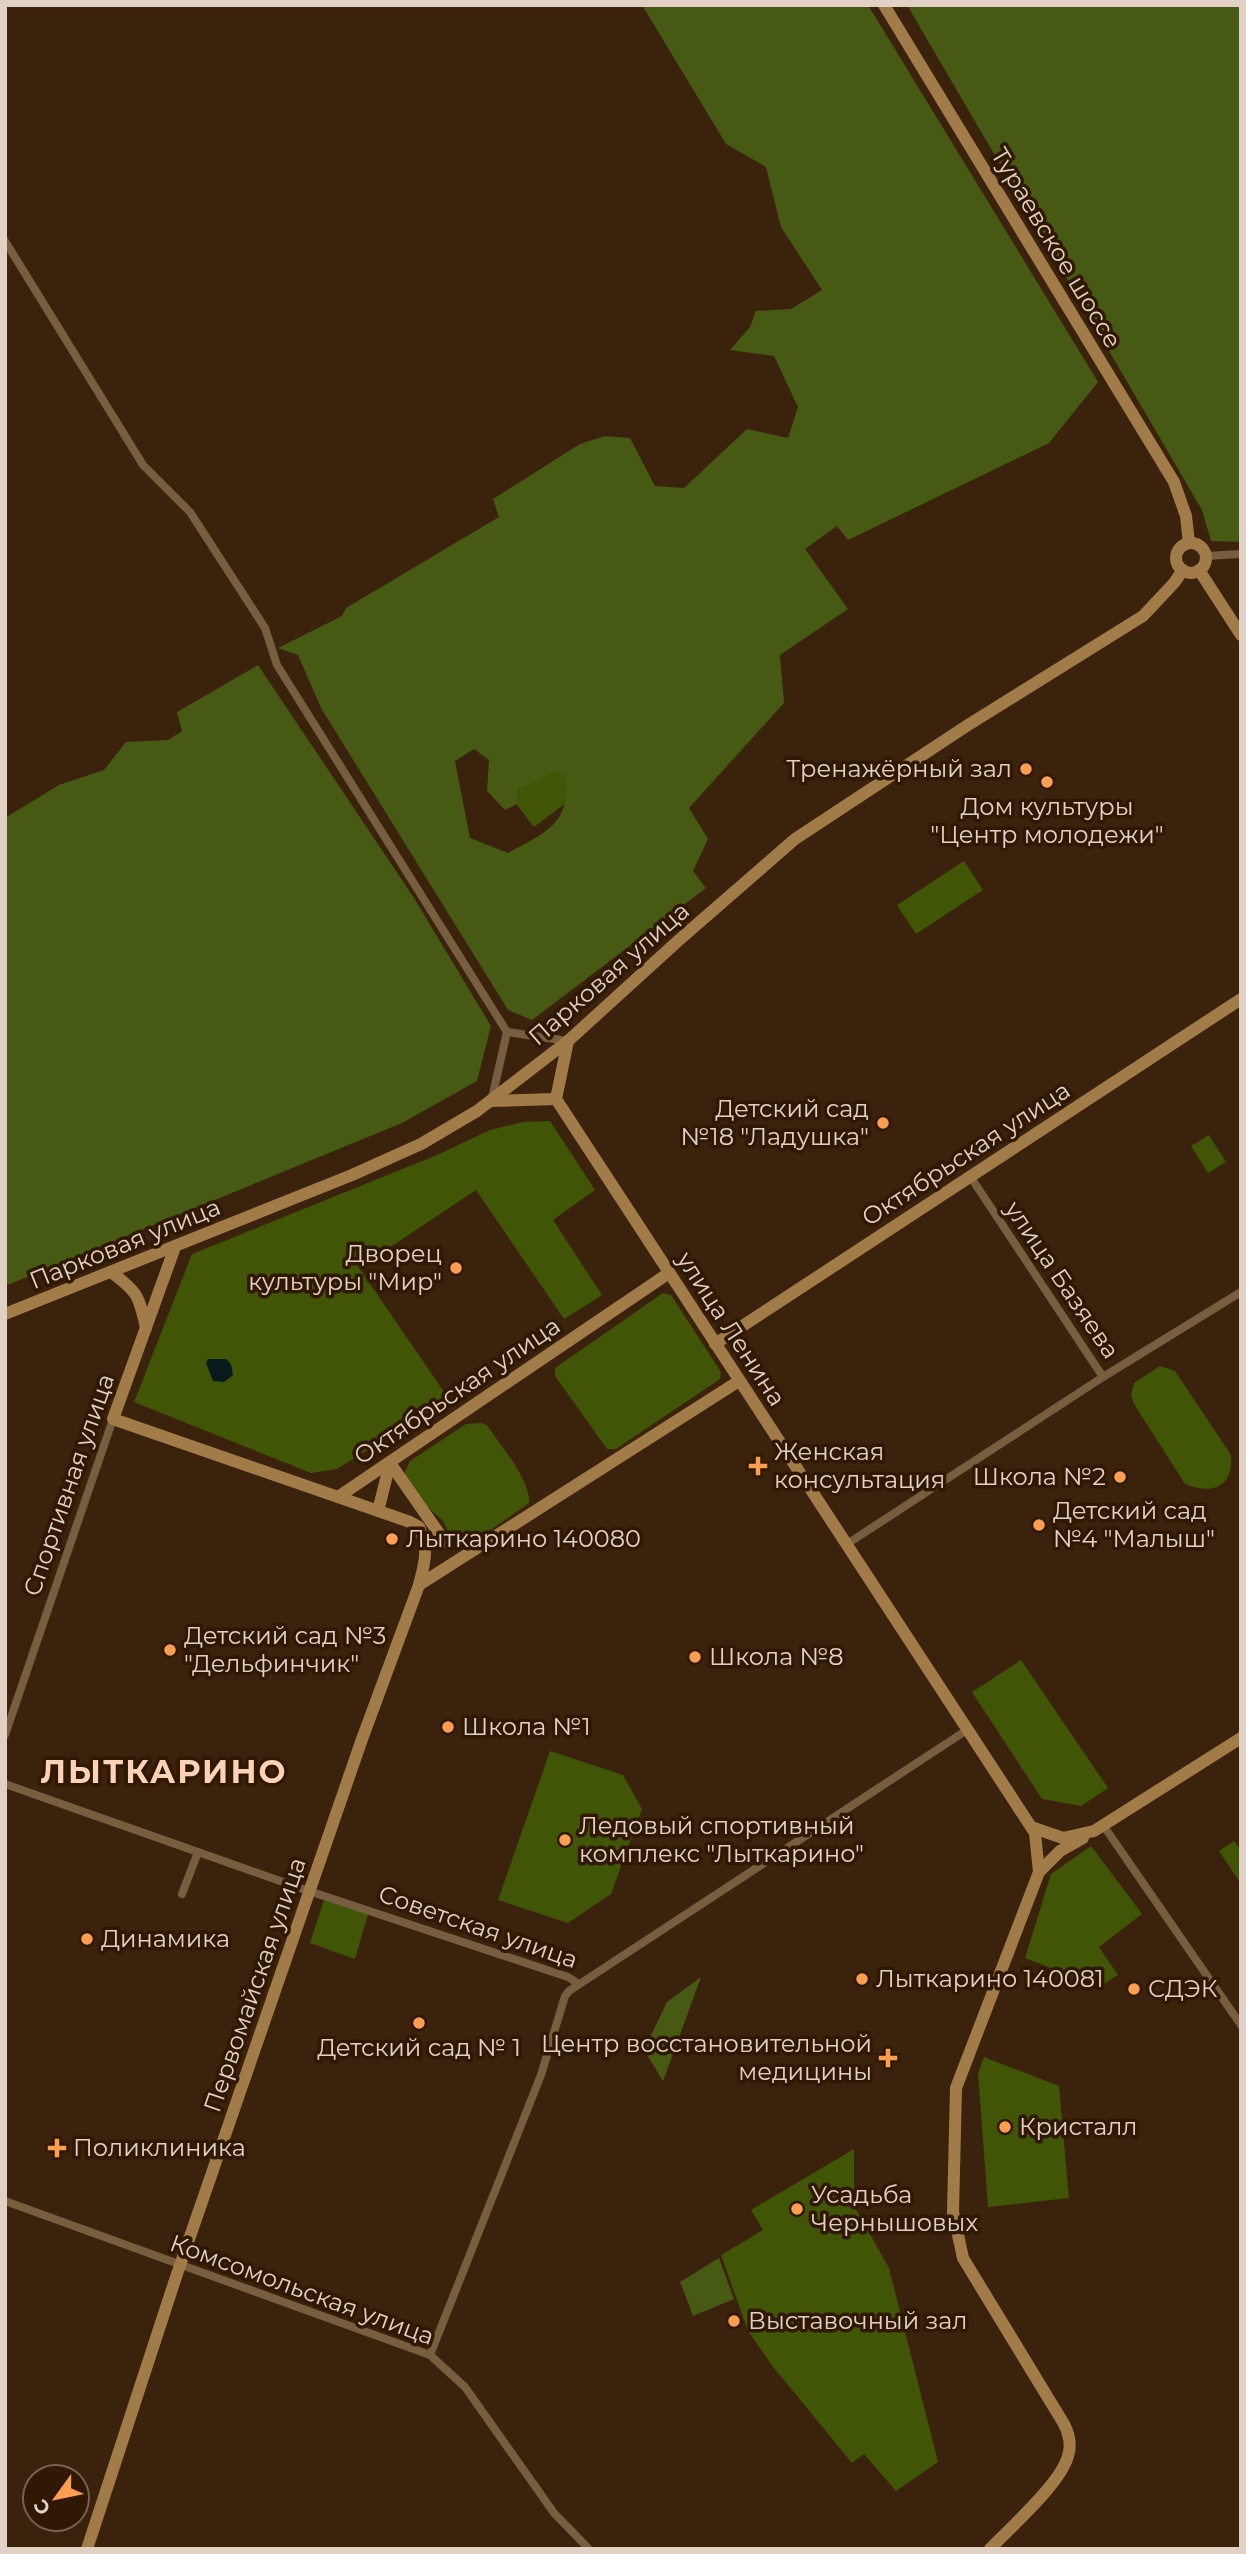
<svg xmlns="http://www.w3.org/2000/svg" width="1246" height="2554" viewBox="0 0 1246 2554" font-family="Montserrat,sans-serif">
  <rect width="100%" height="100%" fill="#3a220d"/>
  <g fill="#405506">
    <polygon points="562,757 586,788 534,827 510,796"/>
    <polygon points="964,861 983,890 916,934 897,905"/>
    <polygon points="550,1121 595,1190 553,1220 602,1295 564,1319 476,1190 359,1268 449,1399 337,1469 311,1473 134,1402 192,1254 437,1155 490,1130 523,1122"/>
    <polygon points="1209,1135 1226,1162 1208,1173 1191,1146"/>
    <polygon points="663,1293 671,1295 721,1372 720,1379 616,1449 607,1449 555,1376 555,1368"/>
    <path d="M1160,1366L1175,1371L1231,1455C1234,1488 1211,1495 1185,1484L1134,1404L1131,1395L1134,1383Z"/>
    <path d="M481,1423L487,1425C500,1445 531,1480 529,1503L468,1546L454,1543L443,1521L409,1490L403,1476L410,1461L466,1424Z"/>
    <polygon points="1021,1660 1108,1788 1081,1806 1042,1799 972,1692"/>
    <polygon points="550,1751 623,1775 642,1809 611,1894 568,1923 498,1900"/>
    <polygon points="1234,1841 1241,1851 1241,1884 1219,1851"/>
    <polygon points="1091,1846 1142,1914 1099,1947 1118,1975 1099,1987 1025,1958 1051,1874"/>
    <polygon points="324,1900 368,1914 355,1959 310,1943"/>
    <polygon points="984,2057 1059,2086 1069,2198 988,2207 978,2073"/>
    <polygon points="854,2149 854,2206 889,2268 938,2462 896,2491 864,2454 852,2463 774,2368 748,2331 721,2255 763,2230 751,2210"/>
  </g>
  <g fill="#465a13" fill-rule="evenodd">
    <path d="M642,5H868L1098,382L1049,443L848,540L837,526L805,549L848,609L780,655L784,703L689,808L708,839L693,871L706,888L532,1020L508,1010L321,708L298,655L278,648L342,616L346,608L499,517L493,499L580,444L605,436L630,438L655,486L684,488L747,429L788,438L798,407L774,356L730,350L750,327L756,311L791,309L822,290L781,227L766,167L726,144ZM474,749L489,760L487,791L505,810L517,804V790L555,771L565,775C573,823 544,833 508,853L470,838L455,761Z"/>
    <polygon points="907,5 1241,5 1241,542 1211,541 1202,510"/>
    <polygon points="258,665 414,898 491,1026 477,1081 402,1123 5,1286 5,818 59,785 104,770 126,742 168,740 182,731 177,712"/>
    <polygon points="701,1977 663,2081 644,2050 667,2002"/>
    <polygon points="719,2258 734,2299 693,2316 680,2282"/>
  </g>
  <polygon fill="#081a1c" points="208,1359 226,1359 231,1364 233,1375 224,1382 213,1381 206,1363"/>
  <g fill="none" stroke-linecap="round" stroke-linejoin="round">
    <g stroke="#765e3f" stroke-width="8">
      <polyline points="5,241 143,465 190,512 265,628 277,665 507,1032 492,1098"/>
      <polyline points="1206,556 1241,554"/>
      <polyline points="507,1032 568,1041"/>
      <polyline points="970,1176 1103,1377 1241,1292"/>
      <polyline points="847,1544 1103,1377"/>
      <polyline points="5,1735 113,1419"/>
      <polyline points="5,1784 300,1888 568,1977 579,1984"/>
      <polyline points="1103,1825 1241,2025"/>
      <polyline points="182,1894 198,1852"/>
      <polyline points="5,2201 430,2355 465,2387 554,2513 589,2549"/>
      <polyline points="430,2355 541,2075 565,1996 569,1991 967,1730"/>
    </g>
    <g stroke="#a27c48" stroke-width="12">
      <polyline points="884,5 1174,482 1186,516 1189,543"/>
      <circle cx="1191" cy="558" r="15"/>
      <polyline points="1199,570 1241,635"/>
      <path d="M568,1041L556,1099L1035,1833L1039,1872L956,2088L953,2212L963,2258L1064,2424C1069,2434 1072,2444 1068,2456C1061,2483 1011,2527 990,2549"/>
      <polyline points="491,1101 556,1099"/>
      <path d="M111,1272C138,1292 139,1296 146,1328"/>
      <polyline points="5,1314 352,1175 421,1144 477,1111 568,1041 679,940 795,839 968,725 1143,616 1174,583 1183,570"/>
      <polyline points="715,1344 1241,999"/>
      <polyline points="390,1463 445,1542"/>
      <polyline points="338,1497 669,1273"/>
      <polyline points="378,1511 390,1463"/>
      <polyline points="419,1585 739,1381"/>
      <polyline points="1031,1827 1063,1838 1094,1831 1241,1738"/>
      <polyline points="1039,1872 1060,1851 1083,1838"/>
      <path d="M87,2549L176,2277L361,1742L419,1585C425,1561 429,1550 419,1527L410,1522L113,1419L175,1247"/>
    </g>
  </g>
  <g fill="#fc9e52" stroke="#301804" stroke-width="2.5">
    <circle cx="1026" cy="769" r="7"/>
    <circle cx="1047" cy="782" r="7"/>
    <circle cx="883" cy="1123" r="7"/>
    <circle cx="456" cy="1268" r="7"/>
    <path d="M754.5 1455.5h7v7h7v7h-7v7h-7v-7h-7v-7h7z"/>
    <circle cx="1120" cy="1477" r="7"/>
    <circle cx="1039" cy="1525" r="7"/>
    <circle cx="392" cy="1539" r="7"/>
    <circle cx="170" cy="1650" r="7"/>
    <circle cx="695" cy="1657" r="7"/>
    <circle cx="448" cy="1727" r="7"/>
    <circle cx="565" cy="1840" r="7"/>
    <circle cx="87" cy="1939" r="7"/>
    <circle cx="862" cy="1979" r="7"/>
    <circle cx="1134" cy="1989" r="7"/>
    <circle cx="419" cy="2023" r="7"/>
    <path d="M884.5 2047.5h7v7h7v7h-7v7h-7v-7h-7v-7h7z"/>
    <circle cx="1005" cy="2127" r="7"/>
    <path d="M53.5 2137.5h7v7h7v7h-7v7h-7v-7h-7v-7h7z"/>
    <circle cx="797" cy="2209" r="7"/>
    <circle cx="734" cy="2321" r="7"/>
  </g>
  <g text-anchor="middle" stroke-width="7" stroke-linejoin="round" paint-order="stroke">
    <g font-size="24" fill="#e1d1c5" stroke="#301804">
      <text transform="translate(1056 248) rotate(59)" y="8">Тураевское шоссе</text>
      <text transform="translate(609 974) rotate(-41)" y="8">Парковая улица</text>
      <text transform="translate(966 1154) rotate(-33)" y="8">Октябрьская улица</text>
      <text transform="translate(125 1244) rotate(-22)" y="8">Парковая улица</text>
      <text transform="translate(1062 1280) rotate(56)" y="8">улица Базяева</text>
      <text transform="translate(731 1329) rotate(57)" y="8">улица Ленина</text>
      <text transform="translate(457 1391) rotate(-34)" y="8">Октябрьская улица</text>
      <text transform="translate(69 1485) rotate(-71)" y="8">Спортивная улица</text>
      <text transform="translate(478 1927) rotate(19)" y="8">Советская улица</text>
      <text transform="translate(255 1985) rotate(-71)" y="8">Первомайская улица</text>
      <text transform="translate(302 2290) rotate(20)" y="8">Комсомольская улица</text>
    </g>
    <g font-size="24" fill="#e1d1c5" stroke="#301804" text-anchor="start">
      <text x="1012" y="777" text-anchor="end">Тренажёрный зал</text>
      <text x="1047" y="815" text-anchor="middle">Дом культуры<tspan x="1047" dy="28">"Центр молодежи"</tspan></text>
      <text x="869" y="1117" text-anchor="end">Детский сад<tspan x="869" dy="28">№18 "Ладушка"</tspan></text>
      <text x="442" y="1262" text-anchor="end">Дворец<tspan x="442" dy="28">культуры "Мир"</tspan></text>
      <text x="774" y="1460">Женская<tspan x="774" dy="28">консультация</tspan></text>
      <text x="1106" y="1485" text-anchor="end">Школа №2</text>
      <text x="1053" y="1519">Детский сад<tspan x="1053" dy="28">№4 "Малыш"</tspan></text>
      <text x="406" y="1547">Лыткарино 140080</text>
      <text x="184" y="1644">Детский сад №3<tspan x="184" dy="28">"Дельфинчик"</tspan></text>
      <text x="709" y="1665">Школа №8</text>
      <text x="462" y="1735">Школа №1</text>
      <text x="579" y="1834">Ледовый спортивный<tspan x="579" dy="28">комплекс "Лыткарино"</tspan></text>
      <text x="101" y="1947">Динамика</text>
      <text x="876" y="1987">Лыткарино 140081</text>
      <text x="1148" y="1997">СДЭК</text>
      <text x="872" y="2052" text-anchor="end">Центр восстановительной<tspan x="872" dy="28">медицины</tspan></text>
      <text x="419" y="2056" text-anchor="middle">Детский сад № 1</text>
      <text x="1019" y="2135">Кристалл</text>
      <text x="73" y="2156">Поликлиника</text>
      <text x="811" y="2203">Усадьба<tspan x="811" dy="28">Чернышовых</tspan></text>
      <text x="748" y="2329">Выставочный зал</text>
    </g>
    <g font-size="32" font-weight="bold" letter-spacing="2" fill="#fbd2b6" stroke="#301804">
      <text x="164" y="1783">ЛЫТКАРИНО</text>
    </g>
  </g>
  <rect width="1246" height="2554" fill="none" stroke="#e1d1c5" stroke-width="14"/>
  <g transform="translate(56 2498) rotate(237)"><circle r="33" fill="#301804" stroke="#776251" stroke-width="2"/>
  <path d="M0-5L12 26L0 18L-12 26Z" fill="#fc9e52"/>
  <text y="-10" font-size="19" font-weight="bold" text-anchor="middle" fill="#e1d1c5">С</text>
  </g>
</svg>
